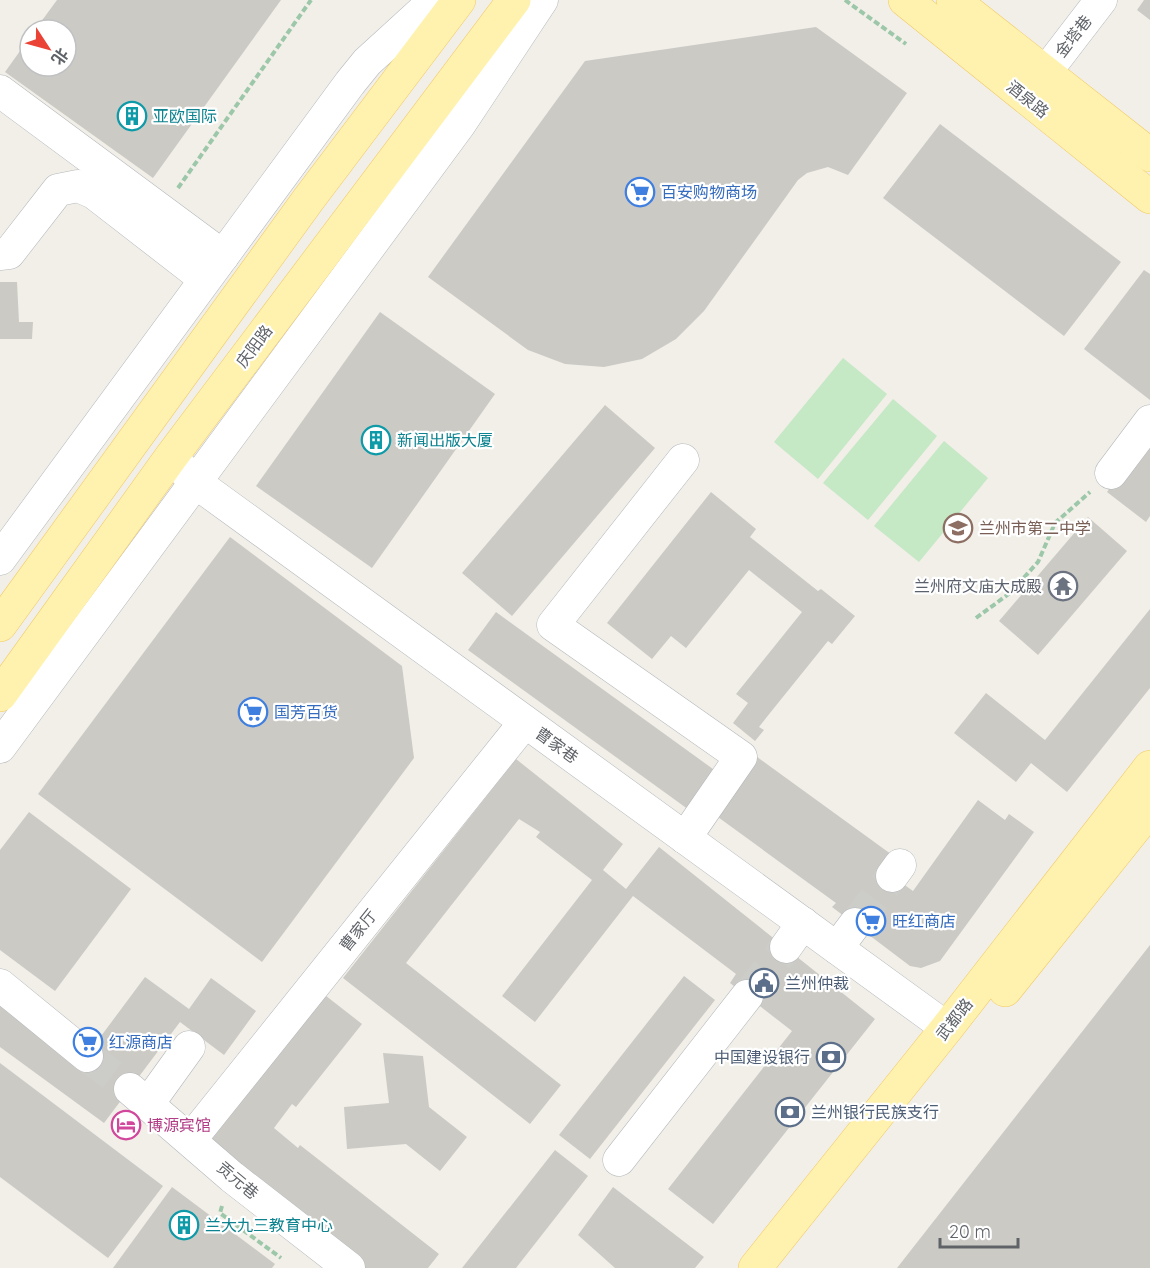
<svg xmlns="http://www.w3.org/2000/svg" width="1150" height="1268" viewBox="0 0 1150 1268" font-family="Quicksand,'Noto Sans SC',sans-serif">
  <rect width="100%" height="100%" fill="#f1efe8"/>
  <g fill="#c5e8c5">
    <polygon points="843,358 887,394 818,479 774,442"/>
    <polygon points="893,399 937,436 868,520 823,483"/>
    <polygon points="944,441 988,478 919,562 874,526"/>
  </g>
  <g fill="#cccac5">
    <polygon points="57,0 281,0 153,178 5,72 30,37 30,66 66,66 66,30 35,30"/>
    <polygon points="1144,0 1150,0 1150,20 1137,10"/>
    <polygon points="816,27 907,93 848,175 828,167 807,173 798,180 704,311 676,339 642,359 604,367 565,364 528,350 428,277 585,61"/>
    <polygon points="940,124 1121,262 1064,336 883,198"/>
    <polygon points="1144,270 1150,274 1150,400 1084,349"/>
    <polygon points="0,282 17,282 19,322 33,322 32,339 0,339"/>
    <polygon points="380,312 495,394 372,568 256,486"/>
    <polygon points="605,405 655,448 512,616 462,573"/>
    <polygon points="1150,435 1150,516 1146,522 1107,492"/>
    <polygon points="711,492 756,529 750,537 818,591 821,589 855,616 832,644 828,641 766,718 759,727 764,730 755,741 733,723 748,703 736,694 802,612 749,570 686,648 671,636 652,659 607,623"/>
    <polygon points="1088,517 1127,551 1038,655 999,621"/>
    <polygon points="230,537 402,666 414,758 262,962 38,794"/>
    <polygon points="1150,609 1150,688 1067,792 1031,763 1016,782 954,733 986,693 1045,740"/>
    <polygon points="496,612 724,777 696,815 468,650"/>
    <polygon points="753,754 895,857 885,871 913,891 978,800 1005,820 1009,814 1034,832 940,961 921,968 910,966 832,907 836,903 711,812"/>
    <polygon points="516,759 623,844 603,870 626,889 659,847 875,1019 713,1224 668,1189 792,1031 730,983 736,974 633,896 535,1022 502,996 592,880 536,837 540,832 519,819 406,963 561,1085 530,1124 343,978"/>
    <polygon points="29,812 131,889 55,991 0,950 0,850"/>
    <polygon points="1150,945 1150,1268 897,1268"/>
    <polygon points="684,976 715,1000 590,1159 559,1135"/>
    <polygon points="145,977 189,1009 211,978 256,1011 224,1055 180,1022 104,1123 0,1047 0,1005 81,1063"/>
    <polygon points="321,992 362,1024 296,1107 292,1104 274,1128 298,1148 300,1145 439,1254 428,1268 362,1268 204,1144"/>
    <polygon points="383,1053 423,1056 429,1107 467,1137 440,1171 406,1144 347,1149 344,1107 389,1103"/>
    <polygon points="0,1063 163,1186 108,1258 0,1177"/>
    <polygon points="555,1150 588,1176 516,1268 462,1268"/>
    <polygon points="172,1187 275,1264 272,1268 113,1268"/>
    <polygon points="613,1187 704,1257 695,1268 615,1268 578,1235"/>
  </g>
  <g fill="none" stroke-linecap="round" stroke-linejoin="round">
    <g stroke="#ccccc8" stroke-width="32" stroke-dasharray="32 16" stroke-linecap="butt">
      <polyline points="855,924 892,876"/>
      <polyline points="747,996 786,947"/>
      <polyline points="87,1056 130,1089"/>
    </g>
    <g stroke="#b5b8bc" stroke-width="33">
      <g id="minor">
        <polyline points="1045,73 1101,0"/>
        <polyline points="0,91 223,256"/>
        <polyline points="0,254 9,253 58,190 78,186 94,193 205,279"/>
        <polyline points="171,457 195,482 947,1028"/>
        <polyline points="683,460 553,625 741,757 685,838"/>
        <polyline points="1111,473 1150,421"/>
        <polyline points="0,559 350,83 367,62 435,0"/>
        <polyline points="0,747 460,124 542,0"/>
        <polyline points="892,876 900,865"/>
        <polyline points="786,947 803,923"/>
        <polyline points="837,948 855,924"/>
        <polyline points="0,985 87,1056"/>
        <polyline points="130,1089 232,1177 349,1268"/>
        <polyline points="148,1104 189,1047"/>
        <polyline points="191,1139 525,722"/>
        <polyline points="619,1160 747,996"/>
      </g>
    </g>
    <g stroke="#f2c960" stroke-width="34">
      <g id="major">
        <polyline points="905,0 1150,197"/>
        <polyline points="953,0 1150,155"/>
        <polyline points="0,625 308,200 459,0"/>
        <polyline points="0,695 171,457 514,0"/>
        <polyline points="1005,990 1150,809"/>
        <polyline points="755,1268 947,1028 1150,767"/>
      </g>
    </g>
    <g stroke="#9cc7a9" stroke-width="4" stroke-dasharray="6 3" stroke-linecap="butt">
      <polyline points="845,0 906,44"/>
      <polyline points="178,188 311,0"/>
      <polyline points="976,618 1010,593 1038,562 1055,523 1090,492"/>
      <polyline points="222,1206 220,1213 281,1258"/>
    </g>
    <use href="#minor" stroke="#fff" stroke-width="32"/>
    <use href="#major" stroke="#fff2af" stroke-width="33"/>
  </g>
  <defs>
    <g id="building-ring" transform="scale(1.5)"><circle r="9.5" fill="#fff" stroke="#0f9aa8" stroke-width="1.5"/><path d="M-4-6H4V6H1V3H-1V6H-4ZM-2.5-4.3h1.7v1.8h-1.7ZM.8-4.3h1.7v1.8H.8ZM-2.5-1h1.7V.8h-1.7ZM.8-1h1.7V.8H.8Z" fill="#0f9aa8"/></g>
    <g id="supermarket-ring" transform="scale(1.5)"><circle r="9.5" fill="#fff" stroke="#3f7fe0" stroke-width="1.5"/><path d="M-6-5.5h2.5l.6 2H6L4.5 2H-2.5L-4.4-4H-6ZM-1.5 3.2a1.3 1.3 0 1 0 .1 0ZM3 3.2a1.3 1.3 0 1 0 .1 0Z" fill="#3f7fe0"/></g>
    <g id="school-ring" transform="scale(1.5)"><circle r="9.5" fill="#fff" stroke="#8d6e63" stroke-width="1.5"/><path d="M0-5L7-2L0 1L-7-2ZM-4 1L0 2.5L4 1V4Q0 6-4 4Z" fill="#8d6e63"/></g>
    <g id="temple-ring" transform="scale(1.5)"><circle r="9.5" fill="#fff" stroke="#6b7280" stroke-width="1.5"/><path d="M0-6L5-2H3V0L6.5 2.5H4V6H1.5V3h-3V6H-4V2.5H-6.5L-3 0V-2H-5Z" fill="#6b7280"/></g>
    <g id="civic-ring" transform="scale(1.5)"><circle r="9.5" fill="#fff" stroke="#5c6f8a" stroke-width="1.5"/><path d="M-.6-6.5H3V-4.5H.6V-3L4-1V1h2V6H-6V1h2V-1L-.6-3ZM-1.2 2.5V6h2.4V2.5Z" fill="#5c6f8a"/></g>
    <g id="bank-ring" transform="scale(1.5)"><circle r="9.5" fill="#fff" stroke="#5c6f8a" stroke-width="1.5"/><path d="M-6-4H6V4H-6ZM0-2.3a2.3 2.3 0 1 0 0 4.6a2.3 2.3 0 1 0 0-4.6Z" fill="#5c6f8a"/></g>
    <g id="hotel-ring" transform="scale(1.5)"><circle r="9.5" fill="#fff" stroke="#d1479c" stroke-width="1.5"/><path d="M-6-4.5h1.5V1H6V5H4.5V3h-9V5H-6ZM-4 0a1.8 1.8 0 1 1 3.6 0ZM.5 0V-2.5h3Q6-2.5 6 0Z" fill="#d1479c"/></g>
  </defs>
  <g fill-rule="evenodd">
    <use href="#building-ring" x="132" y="116"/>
    <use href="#supermarket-ring" x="640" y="192"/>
    <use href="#building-ring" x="376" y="440"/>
    <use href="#school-ring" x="958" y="528"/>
    <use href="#temple-ring" x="1063" y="586"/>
    <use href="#supermarket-ring" x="253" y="712"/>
    <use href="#supermarket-ring" x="871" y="921"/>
    <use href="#civic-ring" x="764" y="983"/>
    <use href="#supermarket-ring" x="88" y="1042"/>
    <use href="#bank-ring" x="831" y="1057"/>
    <use href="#bank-ring" x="790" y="1112"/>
    <use href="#hotel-ring" x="126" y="1125"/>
    <use href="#building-ring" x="184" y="1225"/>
  </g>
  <g text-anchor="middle" stroke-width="4.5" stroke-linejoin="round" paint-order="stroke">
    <g font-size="16" fill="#5f6368" stroke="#fff">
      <text transform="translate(1073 36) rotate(-52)" y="6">金塔巷</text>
      <text transform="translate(1028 99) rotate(39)" y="6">酒泉路</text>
      <text transform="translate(254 346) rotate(-53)" y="6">庆阳路</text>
      <text transform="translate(557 745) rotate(36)" y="6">曹家巷</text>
      <text transform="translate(358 930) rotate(-51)" y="6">曹家厅</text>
      <text transform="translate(954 1019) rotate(-52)" y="6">武都路</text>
      <text transform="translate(238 1180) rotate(40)" y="6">贡元巷</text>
    </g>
    <g font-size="16" fill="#0d838f" stroke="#fff" text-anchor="start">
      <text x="153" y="122">亚欧国际</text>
      <text x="397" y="446">新闻出版大厦</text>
      <text x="205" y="1231">兰大九三教育中心</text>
    </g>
    <g font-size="16" fill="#366cbe" stroke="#fff" text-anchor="start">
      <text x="661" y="198">百安购物商场</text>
      <text x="274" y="718">国芳百货</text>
      <text x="892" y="927">旺红商店</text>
      <text x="109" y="1048">红源商店</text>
    </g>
    <g font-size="16" fill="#785e54" stroke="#fff" text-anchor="start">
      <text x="979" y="534">兰州市第二中学</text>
    </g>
    <g font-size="16" fill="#5b616d" stroke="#fff" text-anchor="end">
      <text x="1042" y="592">兰州府文庙大成殿</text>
    </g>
    <g font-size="16" fill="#4e5e75" stroke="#fff" text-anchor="start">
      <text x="785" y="989">兰州仲裁</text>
      <text x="810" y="1063" text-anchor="end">中国建设银行</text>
      <text x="811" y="1118">兰州银行民族支行</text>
    </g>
    <g font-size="16" fill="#b23c85" stroke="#fff" text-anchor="start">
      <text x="147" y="1131">博源宾馆</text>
    </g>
  </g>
  <g transform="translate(48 48) rotate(126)"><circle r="28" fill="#ffffff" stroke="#bfc1c3" stroke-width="1.5"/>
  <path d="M0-4.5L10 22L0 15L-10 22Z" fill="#ea4335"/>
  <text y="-9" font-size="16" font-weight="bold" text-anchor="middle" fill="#5f6368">北</text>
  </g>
  <path d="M940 1238v9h78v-9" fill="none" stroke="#5f6368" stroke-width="3"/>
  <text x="949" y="1238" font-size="18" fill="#5f6368" stroke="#ffffff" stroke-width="4.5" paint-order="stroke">20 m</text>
</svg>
